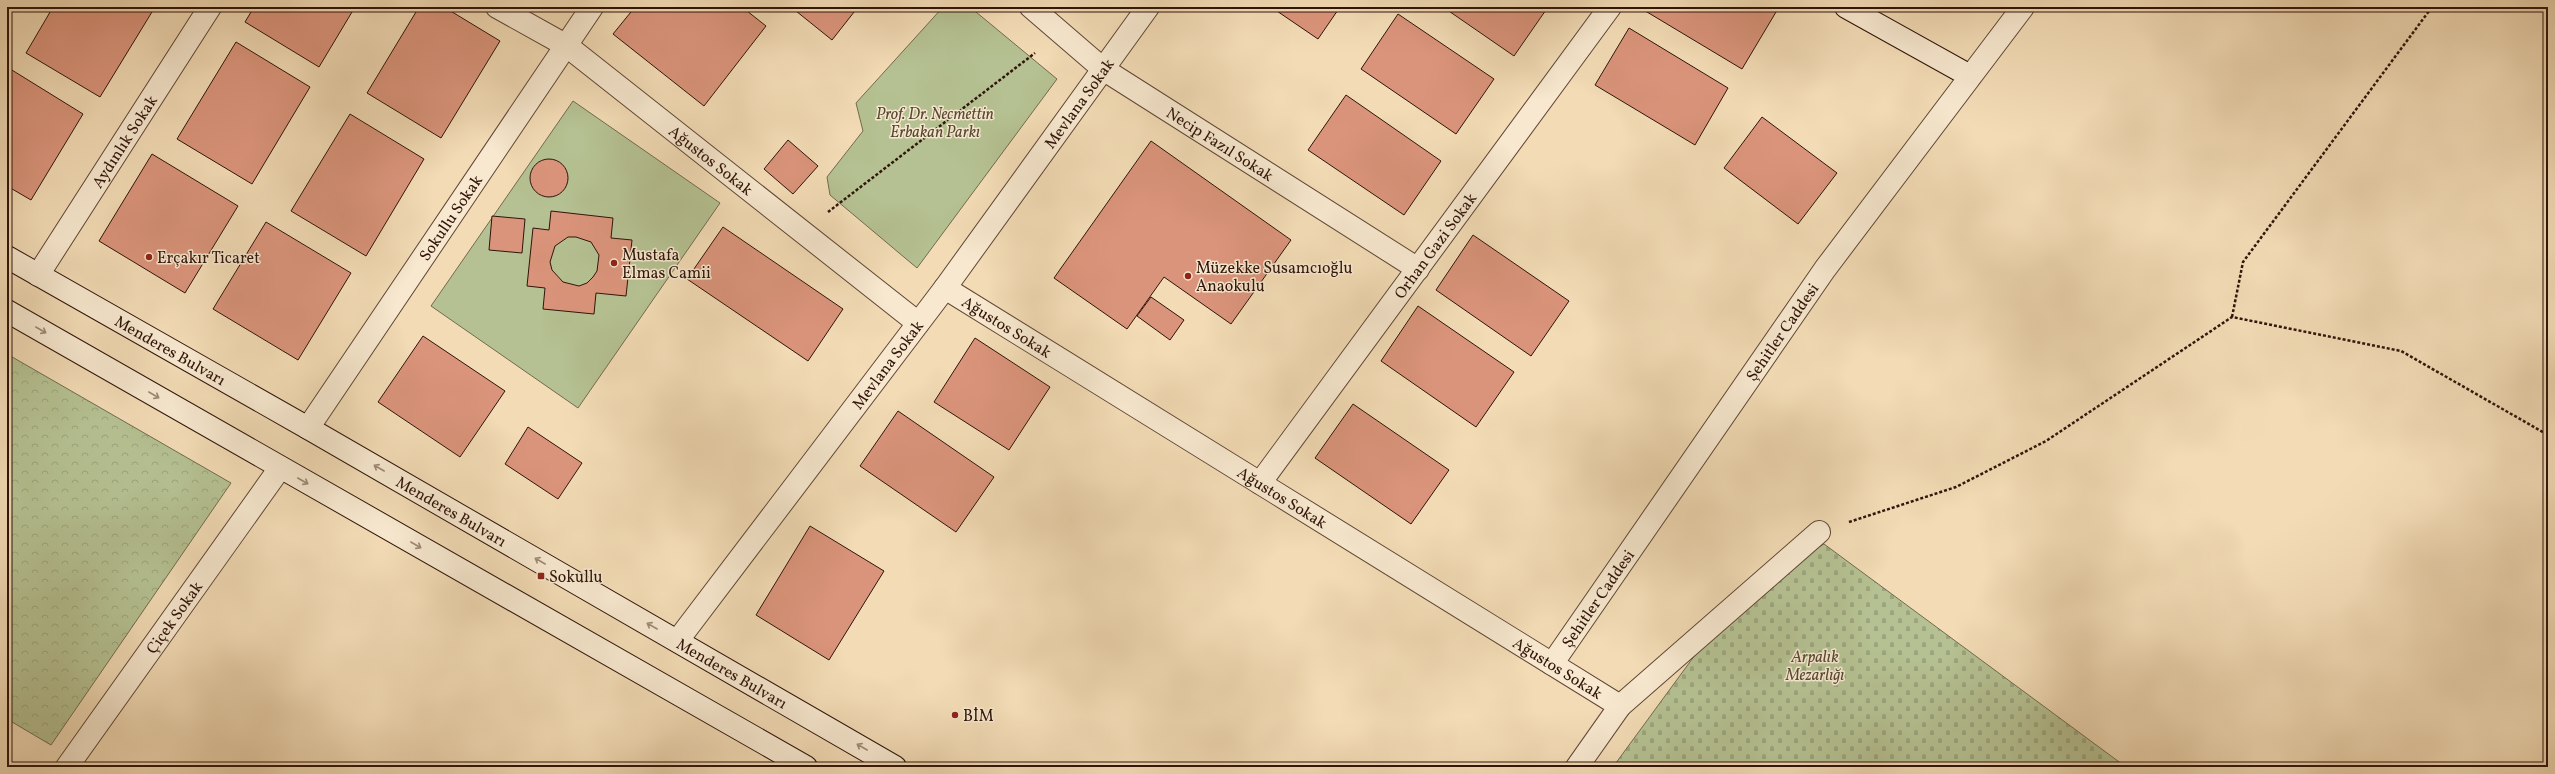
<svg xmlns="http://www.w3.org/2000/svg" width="2555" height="774" viewBox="0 0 2555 774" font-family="Vollkorn,serif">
  <defs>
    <pattern id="forest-crowns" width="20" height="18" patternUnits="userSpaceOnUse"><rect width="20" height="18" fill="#b5c192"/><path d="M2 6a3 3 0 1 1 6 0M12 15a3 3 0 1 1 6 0" fill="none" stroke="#9ca57d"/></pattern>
    <pattern id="cemetery-stones" width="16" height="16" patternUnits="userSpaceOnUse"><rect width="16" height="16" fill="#b5c192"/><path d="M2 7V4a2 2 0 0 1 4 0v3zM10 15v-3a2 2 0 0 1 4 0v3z" fill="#9ca57d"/></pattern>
  </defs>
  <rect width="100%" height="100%" fill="#f2dbb5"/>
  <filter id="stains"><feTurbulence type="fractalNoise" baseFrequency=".005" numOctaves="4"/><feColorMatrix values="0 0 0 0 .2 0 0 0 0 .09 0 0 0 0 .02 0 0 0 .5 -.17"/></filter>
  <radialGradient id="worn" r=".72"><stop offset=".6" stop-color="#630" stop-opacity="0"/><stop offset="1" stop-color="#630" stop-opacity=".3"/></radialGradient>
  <g fill="#b5c192" stroke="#726a4e">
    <polygon points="943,7 970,7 1057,79 917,268 830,195 827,177 863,131 856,103"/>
    <polygon points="573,101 720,203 578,408 431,306"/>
  </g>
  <polygon fill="url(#forest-crowns)" stroke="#726a4e" points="7,354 231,483 51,745 7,719"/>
  <polygon fill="url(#cemetery-stones)" stroke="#726a4e" points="1824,544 2126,767 1613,767 1747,584"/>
  <g fill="#da947b" stroke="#2f140a" fill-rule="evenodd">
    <polygon points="53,7 155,7 100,97 26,53"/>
    <polygon points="254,7 355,7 319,67 245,22"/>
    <polygon points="419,7 444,7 500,41 441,138 367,93"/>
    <polygon points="635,7 742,7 766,26 704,106 613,34"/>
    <polygon points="791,7 858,7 832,40"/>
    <polygon points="1271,7 1340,7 1318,39"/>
    <polygon points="1443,7 1548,7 1514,56"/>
    <polygon points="1643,7 1767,7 1776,12 1742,69 1642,9"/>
    <polygon points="1398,14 1494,79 1456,134 1361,69"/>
    <polygon points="1629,28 1728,88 1695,145 1595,85"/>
    <polygon points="236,42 310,87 252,184 177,139"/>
    <polygon points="7,67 83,114 31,200 7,186"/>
    <polygon points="1346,95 1441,161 1404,215 1308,150"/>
    <polygon points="350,114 424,159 366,256 291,211"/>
    <polygon points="1762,117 1837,173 1798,224 1724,168"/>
    <polygon points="788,140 818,166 793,194 764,169"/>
    <polygon points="1151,141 1291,240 1231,324 1164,277 1127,329 1054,278"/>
    <polygon points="152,154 238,206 185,293 99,241"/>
    <circle cx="549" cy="178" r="19"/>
    <path d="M551,211L613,218L611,238L632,240L626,296L596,293L594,314L543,309L545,288L527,286L533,228L549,230ZM568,237H576L591,242L599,255L597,271L593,277L587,283L579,286L563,282L552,270L550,262L555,246Z"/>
    <polygon points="492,216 525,219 522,253 489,250"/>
    <polygon points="266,222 351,273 298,360 213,309"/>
    <polygon points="723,227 843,309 808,361 687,279"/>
    <polygon points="1473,235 1569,301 1531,356 1436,290"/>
    <polygon points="1151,297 1184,320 1170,340 1137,316"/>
    <polygon points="1418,306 1514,372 1476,427 1381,361"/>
    <polygon points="423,336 505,391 460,457 378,402"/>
    <polygon points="975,338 1050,387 1009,450 934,402"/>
    <polygon points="1353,404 1449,470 1411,524 1315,458"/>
    <polygon points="898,411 994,477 956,532 860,466"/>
    <polygon points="528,427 582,463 558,499 505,464"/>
    <polygon points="810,526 884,571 829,660 756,615"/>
  </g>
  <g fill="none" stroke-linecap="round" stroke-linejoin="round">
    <g stroke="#604635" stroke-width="24">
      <g id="street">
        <path id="s1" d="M497,7L567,46L918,323"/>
        <path id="s2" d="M1031,7L1103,69L1418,269"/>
        <path id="s3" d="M38,275L210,7"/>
        <path id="s4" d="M945,288L1620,706"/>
        <path id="s5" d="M308,428L592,7"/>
        <path id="s6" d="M1260,483L1610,7"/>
        <path id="s7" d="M678,640L945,288L1148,7"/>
        <path id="s8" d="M1552,664L1825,269L2023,7"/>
        <path id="s9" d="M67,767L280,468"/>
        <polyline points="1577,767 1620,706 1819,532"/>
      </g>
    </g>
    <g stroke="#2f140a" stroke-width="24">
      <g id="secondary">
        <polyline points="1846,7 1970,76"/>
        <path id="s10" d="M7,257L308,428L895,767"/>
        <polyline points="7,311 806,767"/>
      </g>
    </g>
    <g stroke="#2f140a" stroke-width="2.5" stroke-dasharray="3 2" stroke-linecap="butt">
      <polyline points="828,212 1035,53"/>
      <polyline points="2232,317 2243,262 2432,7"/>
      <polyline points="1849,522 1956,487 2046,441 2232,317 2401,351 2548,435"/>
    </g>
    <use href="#street" stroke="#f7e8cf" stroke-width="22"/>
    <use href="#secondary" stroke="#f7e8cf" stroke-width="22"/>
  </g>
  <defs><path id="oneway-shaft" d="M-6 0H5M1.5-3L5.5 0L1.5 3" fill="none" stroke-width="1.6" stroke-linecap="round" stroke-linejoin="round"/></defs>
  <g stroke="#9d8976">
    <use href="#oneway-shaft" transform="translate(41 330) rotate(30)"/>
    <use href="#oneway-shaft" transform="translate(154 395) rotate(30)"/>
    <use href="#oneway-shaft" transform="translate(379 468) rotate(-150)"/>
    <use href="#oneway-shaft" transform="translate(303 481) rotate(30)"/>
    <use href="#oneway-shaft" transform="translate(416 545) rotate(30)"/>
    <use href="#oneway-shaft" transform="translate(540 561) rotate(-150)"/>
    <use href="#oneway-shaft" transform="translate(652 626) rotate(-150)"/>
    <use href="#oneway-shaft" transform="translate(862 747) rotate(-150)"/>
  </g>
  <g fill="#8f2418" stroke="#f7e8cf" stroke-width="1.5">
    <circle cx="149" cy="257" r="4"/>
    <circle cx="614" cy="263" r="4"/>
    <circle cx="1188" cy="276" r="4"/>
    <rect x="537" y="572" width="8" height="8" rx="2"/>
    <circle cx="955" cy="715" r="4"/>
  </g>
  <g text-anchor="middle" stroke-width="3" stroke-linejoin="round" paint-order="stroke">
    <g font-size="16" fill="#2f140a" stroke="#f7e8cf">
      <text dy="6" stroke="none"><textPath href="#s7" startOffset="670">Mevlana Sokak</textPath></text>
      <text dy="6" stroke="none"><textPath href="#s3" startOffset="159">Aydınlık Sokak</textPath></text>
      <text dy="6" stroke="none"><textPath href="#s2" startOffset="234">Necip Fazıl Sokak</textPath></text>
      <text dy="6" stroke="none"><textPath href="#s1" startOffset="264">Ağustos Sokak</textPath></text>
      <text dy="6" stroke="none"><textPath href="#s5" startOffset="254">Sokullu Sokak</textPath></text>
      <text dy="6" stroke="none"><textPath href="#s6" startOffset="295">Orhan Gazi Sokak</textPath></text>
      <text dy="6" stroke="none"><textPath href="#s4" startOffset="73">Ağustos Sokak</textPath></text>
      <text dy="6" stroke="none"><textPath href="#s8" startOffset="404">Şehitler Caddesi</textPath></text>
      <text dy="6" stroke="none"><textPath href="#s10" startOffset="188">Menderes Bulvarı</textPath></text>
      <text dy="6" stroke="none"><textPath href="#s7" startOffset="346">Mevlana Sokak</textPath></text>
      <text dy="6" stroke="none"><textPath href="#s4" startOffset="397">Ağustos Sokak</textPath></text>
      <text dy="6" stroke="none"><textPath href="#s10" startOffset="512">Menderes Bulvarı</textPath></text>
      <text dy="6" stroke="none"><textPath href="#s8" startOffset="80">Şehitler Caddesi</textPath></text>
      <text dy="6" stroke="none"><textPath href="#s9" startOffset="184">Çiçek Sokak</textPath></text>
      <text dy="6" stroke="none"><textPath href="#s4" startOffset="721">Ağustos Sokak</textPath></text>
      <text dy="6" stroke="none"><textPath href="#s10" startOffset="836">Menderes Bulvarı</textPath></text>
    </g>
    <g font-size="16" font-style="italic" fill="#574833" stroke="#f7e8cf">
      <text x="935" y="119">Prof. Dr. Necmettin<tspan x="935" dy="18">Erbakan Parkı</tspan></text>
      <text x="1815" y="662">Arpalık<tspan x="1815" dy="18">Mezarlığı</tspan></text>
    </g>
    <g font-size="16" fill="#2f140a" stroke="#f7e8cf" text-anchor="start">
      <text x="622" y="260">Mustafa<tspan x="622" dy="18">Elmas Camii</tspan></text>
      <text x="157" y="263">Erçakır Ticaret</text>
      <text x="1196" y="273">Müzekke Susamcıoğlu<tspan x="1196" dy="18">Anaokulu</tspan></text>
      <text x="549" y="582">Sokullu</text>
      <text x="963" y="721">BİM</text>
    </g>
  </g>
  <rect width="2555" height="774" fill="none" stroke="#f2dbb5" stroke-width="24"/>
  <rect x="8" y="8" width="2539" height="758" fill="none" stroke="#2f140a" stroke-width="2"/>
  <rect x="12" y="12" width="2531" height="750" fill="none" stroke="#2f140a"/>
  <rect width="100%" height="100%" filter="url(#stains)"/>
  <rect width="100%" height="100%" fill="url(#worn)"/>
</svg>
